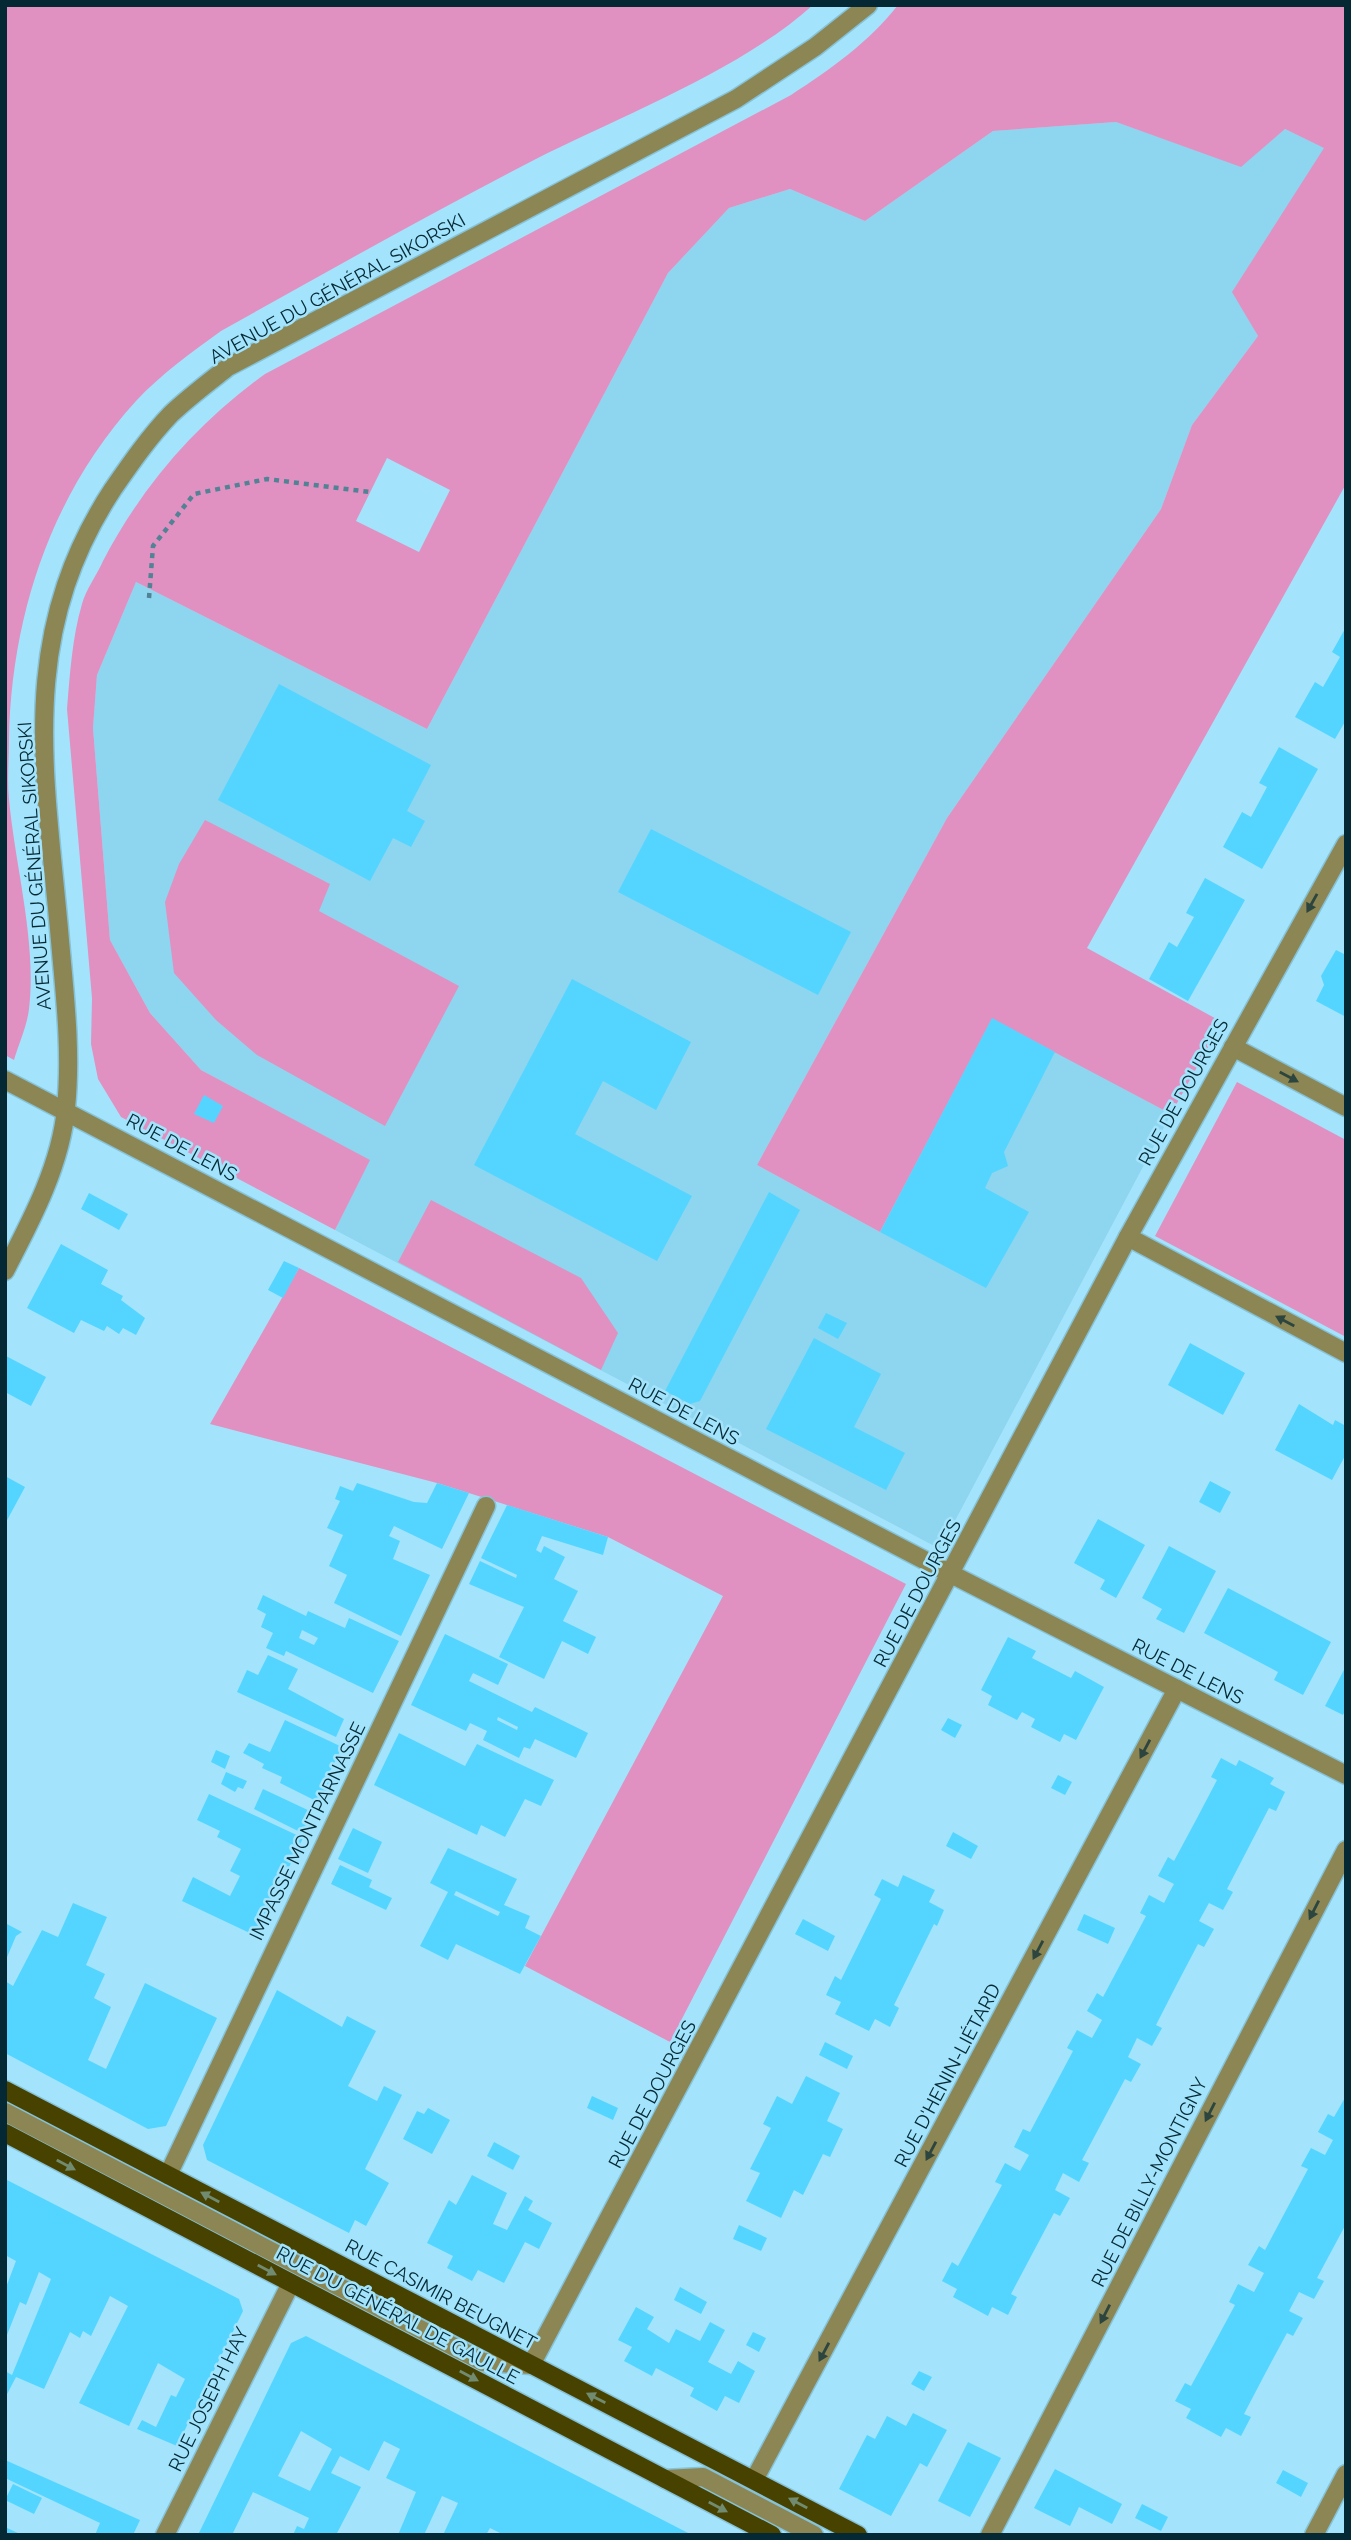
<svg xmlns="http://www.w3.org/2000/svg" width="1351" height="2540" viewBox="0 0 1351 2540" font-family="Raleway,sans-serif">
  <rect width="100%" height="100%" fill="#a3e4fc"/>
  <polygon fill="#8ed5ef" points="1116,122 1241,166 1285,129 1325,148 1233,291 1258,336 1192,425 1161,509 947,818 757,1165 880,1232 992,1018 1171,1114 940,1549 335,1230 369,1160 201,1070 150,1013 110,940 93,728 97,675 136,582 427,729 668,273 729,208 790,189 865,221 993,131"/>
  <g fill="#e191c1" fill-rule="evenodd">
    <path d="M5,5H813C741,70 621,116 534,160C429,214 325,273 221,331C192,352 161,374 136,401C51,494 11,617 9,740C9,760 7,780 9,799C15,866 37,942 29,1009C27,1026 19,1043 14,1060L5,1055Z"/>
    <path d="M898,5H1346V484L1087,948L1222,1022L1171,1114L992,1019L880,1232L757,1165L947,818L1161,509L1192,425L1258,336L1232,292L1324,148L1285,129L1241,167L1116,122L993,131L865,221L790,189L729,208L668,273L427,729L136,582L97,675L93,728L110,940L150,1013L201,1070L370,1160L335,1230L121,1117L98,1079L91,1044L92,998L67,709C70,674 72,638 82,604C86,589 97,575 103,561C142,486 197,423 265,374L791,95C831,69 868,43 898,5ZM387,458L450,490L419,552L356,521Z"/>
    <polygon points="205,820 330,884 319,911 459,986 385,1126 257,1055 216,1020 174,973 165,902 179,864"/>
    <polygon points="1237,1082 1346,1140 1346,1337 1155,1236"/>
    <polygon points="431,1200 581,1278 618,1333 601,1370 398,1262"/>
    <polygon points="299,1268 906,1584 670,2042 525,1966 723,1596 608,1537 437,1483 210,1424"/>
  </g>
  <g fill="#54d5ff" fill-rule="evenodd">
    <polygon points="1346,627 1346,720 1335,739 1295,717 1315,682 1323,687 1340,657 1332,652"/>
    <polygon points="279,684 431,765 407,811 425,821 411,847 393,838 370,881 218,800"/>
    <polygon points="1279,747 1318,769 1262,869 1223,847 1242,812 1251,817 1267,787 1259,783"/>
    <polygon points="651,829 851,932 818,995 618,892"/>
    <polygon points="1205,878 1245,900 1188,1001 1149,979 1169,942 1177,947 1194,917 1186,913"/>
    <polygon points="1336,950 1346,955 1346,1017 1316,1001 1324,985 1321,976"/>
    <polygon points="572,979 691,1042 656,1110 603,1081 575,1134 692,1196 657,1261 474,1165"/>
    <polygon points="992,1018 1055,1052 1004,1152 1008,1166 992,1173 985,1188 1029,1212 986,1288 880,1232"/>
    <polygon points="204,1095 223,1106 214,1123 194,1114"/>
    <polygon points="769,1192 800,1210 700,1401 690,1404 665,1391"/>
    <polygon points="89,1193 128,1214 119,1230 81,1209"/>
    <polygon points="61,1244 108,1270 101,1284 123,1296 121,1300 145,1318 136,1335 123,1328 119,1334 107,1326 104,1331 81,1320 74,1333 27,1308"/>
    <polygon points="284,1261 299,1268 283,1298 268,1290"/>
    <polygon points="826,1313 847,1323 838,1339 818,1328"/>
    <polygon points="814,1338 881,1374 854,1427 905,1453 886,1490 766,1429"/>
    <polygon points="1190,1343 1245,1373 1223,1415 1168,1385"/>
    <polygon points="6,1356 46,1377 31,1406 5,1392"/>
    <polygon points="1299,1404 1333,1425 1335,1420 1346,1426 1346,1454 1332,1480 1275,1450"/>
    <polygon points="5,1476 25,1487 5,1524"/>
    <polygon points="1210,1481 1231,1492 1220,1513 1199,1502"/>
    <polygon points="357,1483 414,1502 427,1503 437,1483 469,1493 442,1549 394,1526 389,1536 400,1541 393,1559 430,1575 401,1636 334,1603 347,1575 329,1566 343,1535 327,1528 340,1501 335,1499 340,1486 353,1491"/>
    <polygon points="507,1505 608,1537 603,1555 542,1536 536,1550 541,1553 544,1546 565,1557 554,1579 578,1591 563,1621 596,1637 588,1654 562,1641 544,1679 499,1657 524,1607 469,1584 480,1561 516,1578 517,1575 481,1558"/>
    <polygon points="1098,1519 1145,1545 1116,1598 1100,1589 1105,1580 1074,1563"/>
    <polygon points="1169,1546 1216,1571 1184,1633 1156,1619 1162,1609 1142,1598"/>
    <polygon points="1228,1588 1331,1642 1303,1695 1274,1680 1278,1672 1204,1633"/>
    <path d="M263,1595L306,1616L308,1611L345,1628L349,1618L399,1641L373,1693L286,1651L284,1656L266,1648L273,1633L261,1627L266,1614L257,1609ZM302,1630L318,1638L314,1645L299,1638Z"/>
    <path d="M445,1634L508,1664L498,1685L473,1673L469,1681L532,1712L535,1707L588,1733L576,1758L535,1739L530,1749L524,1747L519,1758L483,1740L487,1731L470,1723L466,1731L411,1705ZM498,1717L518,1727L517,1730L497,1720Z"/>
    <polygon points="1008,1637 1036,1651 1032,1658 1071,1678 1075,1671 1104,1687 1076,1740 1064,1734 1060,1742 1031,1727 1035,1719 1022,1712 1017,1720 988,1705 992,1696 981,1690"/>
    <polygon points="268,1655 298,1669 288,1689 344,1719 336,1737 237,1692 247,1670 258,1675"/>
    <polygon points="1346,1666 1346,1709 1343,1715 1325,1706"/>
    <polygon points="948,1718 962,1725 955,1738 941,1730"/>
    <polygon points="285,1720 342,1747 326,1780 331,1782 320,1803 280,1783 282,1777 262,1768 264,1764 243,1753 249,1743 270,1752"/>
    <polygon points="399,1733 465,1766 477,1744 554,1780 541,1806 525,1799 505,1837 481,1825 477,1835 374,1785"/>
    <polygon points="216,1750 230,1756 225,1769 211,1762"/>
    <polygon points="1221,1758 1236,1766 1239,1760 1274,1778 1270,1784 1285,1792 1276,1811 1269,1808 1227,1889 1233,1892 1223,1910 1209,1903 1199,1921 1214,1929 1204,1947 1198,1944 1177,1984 1156,2025 1162,2028 1152,2046 1137,2038 1128,2057 1141,2064 1131,2082 1125,2079 1082,2160 1089,2163 1079,2182 1063,2173 1055,2190 1070,2198 1060,2216 1054,2213 1011,2294 1017,2297 1008,2315 992,2307 988,2316 953,2297 957,2289 942,2281 952,2262 958,2266 1002,2185 995,2182 1005,2163 1020,2171 1029,2155 1014,2147 1023,2129 1030,2132 1073,2051 1067,2048 1077,2030 1092,2038 1102,2020 1087,2011 1097,1993 1103,1997 1146,1916 1140,1913 1149,1895 1164,1903 1169,1893 1174,1884 1158,1876 1168,1857 1174,1861 1196,1820 1217,1780 1211,1777"/>
    <polygon points="226,1772 247,1781 243,1789 238,1787 235,1792 221,1784"/>
    <polygon points="1058,1775 1072,1782 1065,1795 1051,1788"/>
    <polygon points="263,1789 312,1812 302,1833 254,1809"/>
    <polygon points="209,1794 303,1838 256,1936 182,1901 193,1877 230,1896 240,1876 230,1871 241,1849 217,1837 220,1831 197,1820"/>
    <polygon points="353,1828 382,1842 368,1873 338,1859"/>
    <polygon points="953,1832 978,1846 971,1859 946,1846"/>
    <path d="M448,1848L517,1879L504,1905L530,1916L525,1928L541,1936L520,1974L456,1944L448,1960L420,1946L448,1892L430,1883ZM456,1891L500,1912L498,1916L454,1895Z"/>
    <polygon points="340,1865 372,1880 369,1887 392,1898 386,1910 331,1884"/>
    <polygon points="903,1875 935,1890 929,1902 944,1910 937,1926 934,1924 894,2005 899,2008 890,2027 875,2019 869,2031 835,2014 841,2002 826,1995 835,1976 841,1980 881,1899 874,1895 882,1879 898,1887"/>
    <polygon points="73,1903 107,1917 86,1965 105,1974 94,1998 111,2007 88,2060 106,2069 145,1983 217,2018 166,2126 148,2129 5,2053 5,1981 13,1986 42,1930 58,1937"/>
    <polygon points="1084,1914 1115,1928 1108,1944 1077,1930"/>
    <polygon points="803,1919 835,1936 828,1951 795,1934"/>
    <polygon points="5,1923 22,1932 16,1936 5,1962"/>
    <polygon points="277,1990 342,2027 347,2016 376,2031 348,2086 377,2101 384,2086 402,2095 365,2169 389,2183 366,2226 355,2220 349,2233 207,2160 203,2145"/>
    <polygon points="825,2042 853,2056 847,2069 819,2055"/>
    <polygon points="806,2076 840,2093 827,2121 843,2129 830,2157 823,2154 803,2195 794,2190 781,2218 746,2201 760,2173 750,2169 771,2128 763,2124 777,2096 792,2104"/>
    <polygon points="592,2096 618,2108 613,2120 587,2108"/>
    <polygon points="1346,2096 1346,2224 1317,2278 1324,2281 1314,2299 1299,2292 1289,2311 1303,2318 1293,2336 1287,2333 1266,2372 1244,2414 1251,2417 1241,2436 1226,2428 1221,2437 1186,2418 1191,2409 1175,2401 1185,2383 1191,2386 1214,2344 1235,2305 1229,2302 1238,2284 1254,2292 1264,2273 1248,2265 1259,2246 1265,2250 1308,2169 1301,2166 1311,2148 1325,2155 1333,2140 1318,2132 1328,2114 1334,2117"/>
    <polygon points="428,2108 450,2120 432,2154 403,2139 417,2111 424,2114"/>
    <polygon points="494,2142 520,2156 513,2170 487,2156"/>
    <polygon points="472,2175 507,2193 493,2224 507,2230 525,2196 533,2201 528,2210 552,2223 539,2249 525,2242 504,2283 478,2270 472,2281 447,2268 453,2256 427,2243 449,2200 456,2205"/>
    <polygon points="5,2179 239,2299 243,2311 177,2446 137,2429 142,2420 156,2427 171,2395 176,2397 185,2379 158,2363 129,2426 79,2403 128,2306 110,2296 91,2336 83,2331 80,2338 70,2332 44,2389 16,2377 5,2398 5,2371 12,2375 51,2279 39,2272 26,2305 20,2302 5,2340 5,2290 16,2261 5,2255"/>
    <polygon points="739,2225 767,2238 761,2251 733,2239"/>
    <polygon points="680,2287 707,2302 701,2314 674,2300"/>
    <polygon points="636,2307 654,2317 647,2329 669,2343 676,2329 700,2341 710,2322 725,2330 708,2362 731,2374 738,2361 755,2371 739,2403 725,2396 717,2411 690,2396 694,2388 656,2368 652,2376 624,2361 632,2347 618,2340"/>
    <polygon points="753,2332 766,2338 759,2352 746,2345"/>
    <path d="M306,2336L529,2451L692,2535H504L490,2528L486,2535H443L458,2503L442,2496L424,2535H398L416,2492L386,2478L400,2449L384,2441L369,2471L340,2456L331,2473L361,2487L336,2535H293L297,2526L304,2529L309,2518L253,2492L232,2535H198L291,2343ZM301,2431L332,2449L310,2491L278,2476Z"/>
    <polygon points="919,2371 932,2377 924,2391 911,2384"/>
    <polygon points="913,2413 947,2430 927,2467 920,2463 891,2516 839,2489 867,2435 875,2439 887,2416 906,2426"/>
    <polygon points="968,2442 1001,2458 970,2517 938,2501"/>
    <polygon points="5,2460 140,2520 133,2535 95,2535 100,2523 5,2478"/>
    <polygon points="1055,2469 1122,2504 1112,2524 1079,2507 1070,2526 1034,2508"/>
    <polygon points="1283,2470 1308,2483 1301,2497 1276,2483"/>
    <polygon points="13,2484 42,2498 34,2514 5,2500"/>
    <polygon points="1142,2504 1168,2517 1161,2531 1135,2518"/>
    <polygon points="5,2527 22,2535 5,2535"/>
  </g>
  <g fill="none" stroke-linecap="round" stroke-linejoin="round">
    <g stroke="#86c2d8" stroke-width="21">
      <g id="minor">
        <polyline points="1233,1047 1346,1107"/>
        <polyline points="5,1080 951,1574 1346,1775"/>
        <polyline points="1128,1237 1346,1353"/>
        <path d="M5,1271C31,1221 61,1165 66,1108C72,1048 64,989 59,929C44,767 18,634 113,489C131,463 149,437 171,414C189,397 209,382 228,367L736,99L815,47L868,5"/>
        <polyline points="5,2112 483,2362 531,2365 1128,1237 1346,844"/>
        <polyline points="168,2175 486,1506"/>
        <polyline points="665,2479 703,2477 814,2535"/>
        <polyline points="754,2480 1177,1689"/>
        <polyline points="165,2535 291,2283"/>
        <polyline points="990,2535 1346,1850"/>
        <polyline points="1314,2535 1346,2474"/>
      </g>
    </g>
    <g stroke="#86c2d8" stroke-width="21">
      <g id="major">
        <polyline points="5,2090 858,2535"/>
        <polyline points="5,2133 772,2535"/>
      </g>
    </g>
    <polyline stroke="#518395" stroke-width="4.5" stroke-dasharray="5 5" stroke-linecap="butt" points="149,598 153,546 194,494 267,479 370,492"/>
    <use href="#minor" stroke="#8b8653" stroke-width="18"/>
    <use href="#major" stroke="#484200" stroke-width="18"/>
  </g>
  <defs><path id="oneway-solid" d="M-6-.8H1V-3.2L6.5 0L1 3.2V.8H-6Z" transform="scale(1.75)"/></defs>
  <g fill="#2c453e">
    <use href="#oneway-solid" transform="translate(1312 903) rotate(119)"/>
    <use href="#oneway-solid" transform="translate(1289 1077) rotate(28)"/>
    <use href="#oneway-solid" transform="translate(1285 1321) rotate(-152)"/>
    <use href="#oneway-solid" transform="translate(1145 1749) rotate(118)"/>
    <use href="#oneway-solid" transform="translate(1314 1910) rotate(117)"/>
    <use href="#oneway-solid" transform="translate(1038 1950) rotate(118)"/>
    <use href="#oneway-solid" transform="translate(1210 2112) rotate(117)"/>
    <use href="#oneway-solid" transform="translate(931 2151) rotate(118)"/>
    <use href="#oneway-solid" transform="translate(1105 2314) rotate(117)"/>
    <use href="#oneway-solid" transform="translate(824 2352) rotate(118)"/>
  </g>
  <g fill="#718b71">
    <use href="#oneway-solid" transform="translate(66 2165) rotate(28)"/>
    <use href="#oneway-solid" transform="translate(210 2197) rotate(-152)"/>
    <use href="#oneway-solid" transform="translate(267 2270) rotate(28)"/>
    <use href="#oneway-solid" transform="translate(469 2376) rotate(28)"/>
    <use href="#oneway-solid" transform="translate(596 2398) rotate(-153)"/>
    <use href="#oneway-solid" transform="translate(798 2503) rotate(-152)"/>
    <use href="#oneway-solid" transform="translate(718 2507) rotate(28)"/>
  </g>
  <g text-anchor="middle" stroke-width="5" stroke-linejoin="round" paint-order="stroke">
    <g font-size="19" fill="#042935" stroke="#a3e4fc">
      <text transform="translate(337 288) rotate(-29)" y="7">AVENUE DU GÉNÉRAL SIKORSKI</text>
      <text transform="translate(34 866) rotate(-94)" y="7">AVENUE DU GÉNÉRAL SIKORSKI</text>
      <text transform="translate(1183 1092) rotate(-61)" y="7">RUE DE DOURGES</text>
      <text transform="translate(182 1147) rotate(28)" y="7">RUE DE LENS</text>
      <text transform="translate(684 1411) rotate(28)" y="7">RUE DE LENS</text>
      <text transform="translate(917 1593) rotate(-62)" y="7">RUE DE DOURGES</text>
      <text transform="translate(1188 1671) rotate(27)" y="7">RUE DE LENS</text>
      <text transform="translate(307 1831) rotate(-64)" y="7">IMPASSE MONTPARNASSE</text>
      <text transform="translate(947 2075) rotate(-62)" y="7">RUE D'HENIN-LIÉTARD</text>
      <text transform="translate(652 2094) rotate(-62)" y="7">RUE DE DOURGES</text>
      <text transform="translate(1149 2182) rotate(-63)" y="7">RUE DE BILLY-MONTIGNY</text>
      <text transform="translate(441 2294) rotate(28)" y="7">RUE CASIMIR BEUGNET</text>
      <text transform="translate(398 2315) rotate(28)" y="7">RUE DU GÉNÉRAL DE GAULLE</text>
      <text transform="translate(208 2399) rotate(-64)" y="7">RUE JOSEPH HAY</text>
    </g>
  </g>
  <rect width="1351" height="2540" fill="none" stroke="#042935" stroke-width="14"/>
</svg>
